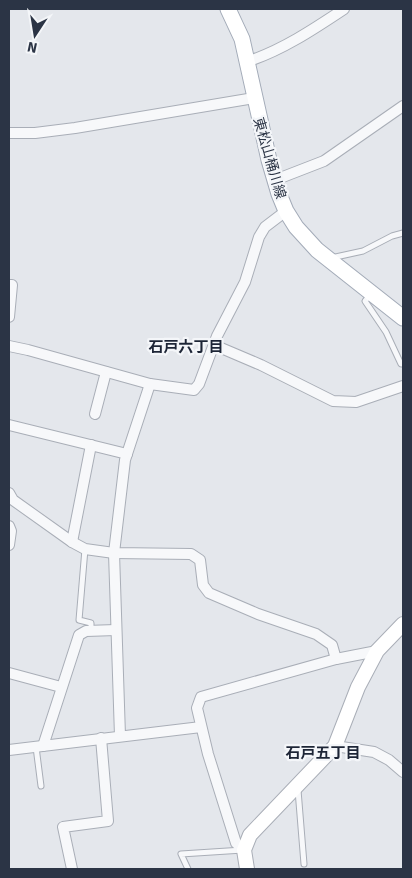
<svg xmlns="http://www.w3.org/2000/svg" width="412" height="878" viewBox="0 0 412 878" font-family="Signika,'Noto Sans JP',sans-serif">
  <rect width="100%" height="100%" fill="#e4e7ec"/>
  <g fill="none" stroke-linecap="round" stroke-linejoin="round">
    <g stroke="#a9aeb7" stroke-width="7">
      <g id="lane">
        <polyline points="331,258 363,251 392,236 403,233"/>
        <polyline points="370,295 365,301 386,332 401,364 403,364"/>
        <polyline points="85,549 79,620 91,623 91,631"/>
        <polyline points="36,747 41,786"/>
        <polyline points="298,790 304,864"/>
        <polyline points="188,869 181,854 243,850"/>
      </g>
    </g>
    <g stroke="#a9aeb7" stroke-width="12">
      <g id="street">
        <path d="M246,62C281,51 314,29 344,9"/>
        <polyline points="9,133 35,133 75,128 254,98"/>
        <polyline points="275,180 324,161 403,106"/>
        <polyline points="9,285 12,285 9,317"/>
        <polyline points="214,345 261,365 333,401 356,402 403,386"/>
        <polyline points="9,346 28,350 150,384 194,390 199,384 217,336 245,282 259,237 265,227 286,211"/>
        <polyline points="95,414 106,372"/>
        <polyline points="9,425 127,454"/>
        <polyline points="9,493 13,500 72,542 85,549 114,553 191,554 200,560 203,585 209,593 258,614 316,634 332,645 336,659"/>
        <polyline points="9,526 11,531 9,545"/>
        <polyline points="72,542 91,445"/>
        <polyline points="9,673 61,687"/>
        <polyline points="120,736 114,553 125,460 150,384"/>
        <polyline points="43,746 79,635 86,631 116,630"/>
        <polyline points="335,746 374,752 389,760 403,772"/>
        <polyline points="9,750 201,727"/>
        <polyline points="244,850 236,843 208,754 197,708 201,697 336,659 377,651"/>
        <polyline points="72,869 63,827 108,821 101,738"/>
      </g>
    </g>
    <g stroke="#a9aeb7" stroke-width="16">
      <polyline id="secondary" points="247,869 244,850 250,835 335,746 358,687 377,651 403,624"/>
    </g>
    <g stroke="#a3abb8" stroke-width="17">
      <polyline id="primary" points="228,9 242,39 269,160 279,194 286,211 296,227 317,250 403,318"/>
    </g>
    <use href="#lane" stroke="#f7f8fa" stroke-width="5"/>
    <use href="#street" stroke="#f7f8fa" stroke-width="10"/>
    <use href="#secondary" stroke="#fff" stroke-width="14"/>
    <use href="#primary" stroke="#fff" stroke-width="15"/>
  </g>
  <g text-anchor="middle" stroke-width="4.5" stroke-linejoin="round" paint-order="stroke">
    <g font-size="14" fill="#2b3445" stroke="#f4f6f9">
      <text transform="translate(270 158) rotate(74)" y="5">東松山桶川線</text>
    </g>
    <g font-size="15" font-weight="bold" fill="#1d2536" stroke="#f4f6f9">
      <text x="186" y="352">石戸六丁目</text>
      <text x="323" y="758">石戸五丁目</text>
    </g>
  </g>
  <rect width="412" height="878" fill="none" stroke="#2b3445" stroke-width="20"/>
  <g transform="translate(35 35) rotate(192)" stroke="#f4f6f9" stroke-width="4" paint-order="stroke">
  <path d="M0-4L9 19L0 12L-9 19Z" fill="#2b3445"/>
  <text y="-8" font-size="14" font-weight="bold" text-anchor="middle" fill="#2b3445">N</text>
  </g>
</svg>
